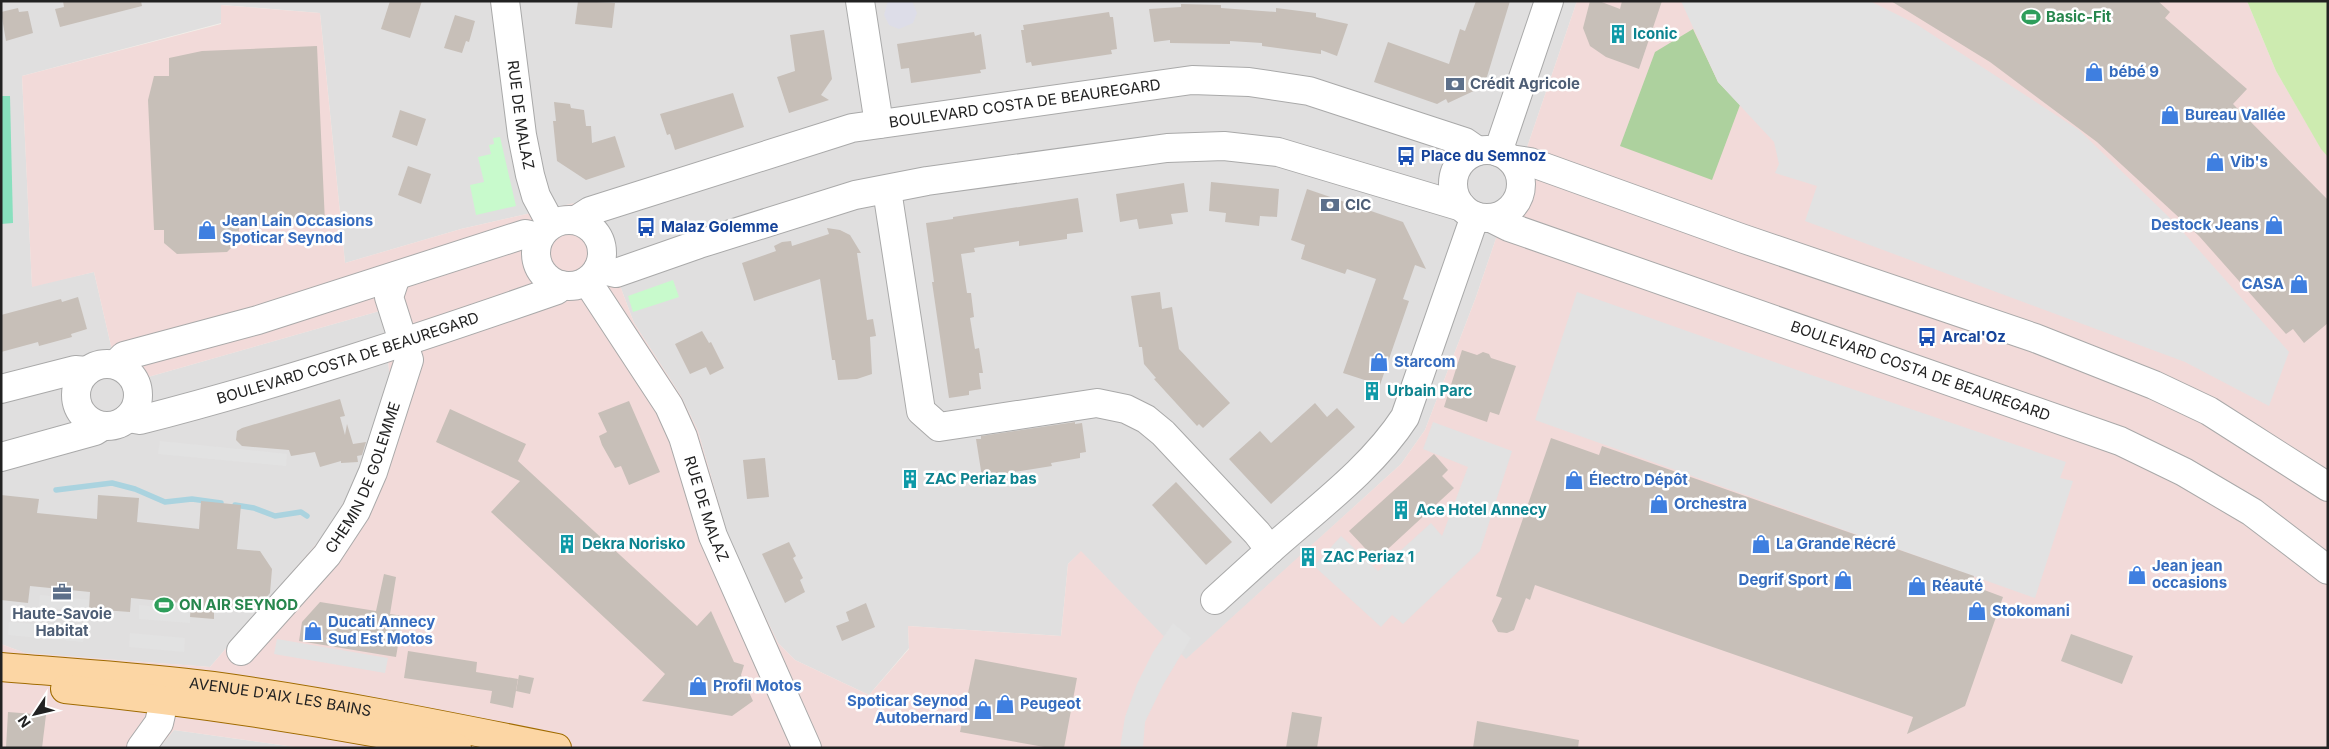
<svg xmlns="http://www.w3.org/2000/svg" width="2329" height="749" viewBox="0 0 2329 749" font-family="Inter,sans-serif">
  <rect width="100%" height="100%" fill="#f2efe9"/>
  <g fill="#e0dfdf">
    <polygon points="1,1 1577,1 1476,297 1425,430 1401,464 1186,660 1081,552 1068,564 1061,636 908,626 909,648 869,695 795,660 778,643 730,543 698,431 681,396 634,323 588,200 461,229 345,263 320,13 222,5 221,23 22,76 32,286 94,272 120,385 383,310 390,380 357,476 331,527 210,667 25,653 1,644"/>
    <polygon points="174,730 302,748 144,748 164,742"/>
  </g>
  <polygon fill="#f2dad9" points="1577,1 2247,1 2276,71 2321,148 2328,157 2328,748 302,748 174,730 164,742 144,748 1,748 1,644 25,653 210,667 331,527 357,476 390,380 383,310 120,385 94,272 32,287 22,76 221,24 221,5 320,13 345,263 461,229 588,200 634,323 681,396 698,431 730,543 778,643 795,660 869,695 909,649 908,626 1061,636 1068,564 1081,551 1186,659 1401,464 1425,430 1476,297"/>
  <polygon fill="#cdebb0" points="2247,1 2328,1 2328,157 2321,149 2276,71"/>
  <polygon fill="#add19e" points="1693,29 1718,82 1740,105 1712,180 1620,146 1655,52"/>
  <g fill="#c8facc">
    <polygon points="500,137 516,206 476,215 470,185 484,182 478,157 491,154 489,145 494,144 493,138"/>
    <polygon points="673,280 679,297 633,312 628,296"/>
  </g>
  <polygon fill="#88e0be" points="1,96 10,96 13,223 1,224"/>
  <g fill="#e2e2e2">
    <polygon points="1681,1 1870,1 1916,24 2079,130 2175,223 2289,352 2269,406 2185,362 1805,221 1817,186 1775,173 1779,164 1774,142 1718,82"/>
    <polygon points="1577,292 1817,377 2066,462 2060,478 2073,481 2035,598 1535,420"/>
    <polygon points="1433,422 1512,451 1480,551 1403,624 1392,615 1381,627 1314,566 1341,536 1378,571 1431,523 1442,536 1468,467 1423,449"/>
    <polygon points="160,441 287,454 286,466 158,454"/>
    <polygon points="40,595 91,600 89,612 39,607"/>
    <polygon points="139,605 190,610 190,623 139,619"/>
    <polygon points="9,622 84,628 83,642 8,635"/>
    <polygon points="1173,623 1191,638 1163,685 1145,722 1143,748 1120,748 1125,717 1137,684 1153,652"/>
    <polygon points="130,633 185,638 184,652 129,647"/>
    <polygon points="277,639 388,658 385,673 274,654"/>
  </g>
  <polygon fill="#dddde8" points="888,1 912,1 917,13 913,23 899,29 889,25 884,15"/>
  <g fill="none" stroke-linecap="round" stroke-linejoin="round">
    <g stroke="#aad3df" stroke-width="5.5">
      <polyline points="56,490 112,483 135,489 165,502 192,499 221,503"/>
      <polyline points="235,505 254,508 275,516 301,512 307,516"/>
    </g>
  </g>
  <g fill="#c7bfb8">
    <polygon points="63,1 141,1 142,6 60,27 55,9 64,7"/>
    <polygon points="390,1 422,1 410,38 381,29"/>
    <polygon points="578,1 615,3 612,28 575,24"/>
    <polygon points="1476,1 1510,1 1486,80 1476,85 1478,89 1448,103 1446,99 1437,104 1374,82 1388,42 1449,64 1460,29 1465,31"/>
    <polygon points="1590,1 1599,1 1620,9 1622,1 1662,1 1639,69 1606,57 1590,46 1583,28"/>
    <polygon points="1891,1 2158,1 2170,12 2165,18 2247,89 2233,104 2328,200 2328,323 2304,343 2293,329 2286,334 2199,236 2097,142 1990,62"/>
    <polygon points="1181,4 1221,5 1221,8 1276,12 1276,8 1316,13 1316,17 1348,24 1337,56 1321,50 1321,54 1262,46 1262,43 1230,41 1230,44 1170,43 1170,40 1154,42 1149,9 1181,7"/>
    <polygon points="18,8 19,12 28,11 33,33 6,41 1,12"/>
    <polygon points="1109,12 1110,17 1113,17 1117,49 1111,50 1112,54 1032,66 1031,62 1026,63 1021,30 1024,30 1023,25"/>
    <polygon points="455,15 475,21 469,42 466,41 462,53 444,48"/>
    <polygon points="824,30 832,79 821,95 829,100 789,113 777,77 795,71 790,35"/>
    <polygon points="974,32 975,36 981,34 986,69 980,70 981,73 911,83 909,68 901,69 897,44"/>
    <polygon points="317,46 325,223 239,227 239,240 227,252 177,254 164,243 164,230 154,230 148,100 154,76 169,76 169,58 202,51"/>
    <polygon points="733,93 744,127 675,150 670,134 667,135 660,114"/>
    <polygon points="554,102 570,104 571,108 584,110 586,126 591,126 592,143 615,136 625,167 586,180 557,161 553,121 556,121"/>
    <polygon points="400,110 426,119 417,146 392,137"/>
    <polygon points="408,166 431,174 421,204 398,195"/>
    <polygon points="1211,182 1279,189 1277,217 1260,216 1259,226 1225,222 1226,213 1209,211"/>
    <polygon points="1184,183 1188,212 1171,214 1173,224 1139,229 1137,219 1120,222 1116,194"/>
    <polygon points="1307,189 1403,222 1426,269 1415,265 1403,299 1409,301 1380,385 1343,373 1376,279 1347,269 1345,274 1301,259 1305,245 1291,240"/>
    <polygon points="1078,198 1083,232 1067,234 1067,239 1019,246 1019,241 974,248 975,252 961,254 967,293 971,293 974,317 970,318 975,349 979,348 983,373 979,373 981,389 969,391 969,395 949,398 932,282 934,282 926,223 953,219 953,217"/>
    <polygon points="827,228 840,230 850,235 861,253 857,253 867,320 873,319 876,336 870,337 872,374 857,379 838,380 835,360 832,360 820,279 754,301 742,263 776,251 774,246 782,242 791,241 792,246 829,234"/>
    <polygon points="1160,292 1162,309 1172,307 1179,349 1230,403 1203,428 1199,424 1197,426 1154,379 1156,378 1144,364 1142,347 1139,347 1131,296"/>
    <polygon points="78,297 87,329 71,334 72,337 39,346 38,342 1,352 1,315 61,299 62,302"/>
    <polygon points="702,331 709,343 711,342 724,368 710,375 706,367 690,374 675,344"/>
    <polygon points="1462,350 1477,355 1483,352 1489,354 1491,358 1516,366 1499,415 1490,412 1487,422 1444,407"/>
    <polygon points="340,399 345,416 340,417 345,435 347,424 353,444 366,442 362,455 357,456 358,462 341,463 341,461 320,467 315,452 291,456 289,450 242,446 236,440 237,431 242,428"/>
    <polygon points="629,401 660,472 629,485 621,466 615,468 602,445 599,436 607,432 598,413"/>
    <polygon points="1315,403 1327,417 1337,408 1355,427 1271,504 1229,459 1260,431 1271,443"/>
    <polygon points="450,409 526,444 518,461 697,626 711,611 734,662 744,665 741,675 753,701 732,716 642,701 665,674 491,512 520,481 436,442"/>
    <polygon points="1075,422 1075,424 1082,423 1086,452 1080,453 1080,458 1051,463 1052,466 982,477 976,439 981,439 981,436"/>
    <polygon points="1551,438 1599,455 1602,446 1974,576 1971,585 2003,597 1965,706 1907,734 1913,717 1535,585 1530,600 1526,598 1514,630 1507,633 1498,632 1492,621 1502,598 1496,596"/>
    <polygon points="1434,454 1448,470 1442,476 1454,488 1376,560 1349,531"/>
    <polygon points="765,458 769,497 747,499 743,460"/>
    <polygon points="1176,482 1232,542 1206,565 1152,505"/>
    <polygon points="1,495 39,499 37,513 97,519 98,495 139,498 137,522 199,529 201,501 241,505 237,549 260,551 272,569 270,593 255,611 214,609 214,619 190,617 191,604 131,598 130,612 89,609 90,592 30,586 28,603 1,600"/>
    <polygon points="789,542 796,556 793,558 803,578 800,580 805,592 785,603 762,554"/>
    <polygon points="384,574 396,577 390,614 403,616 396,657 299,641 302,622 320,602 376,611"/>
    <polygon points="866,603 875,627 842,641 836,626 849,621 846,612"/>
    <polygon points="2071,634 2133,656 2122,684 2061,661"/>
    <polygon points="408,651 477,662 476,672 518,679 513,708 490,703 492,691 404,678"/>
    <polygon points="975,659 1077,678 1064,748 1050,748 960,732"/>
    <polygon points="519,675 534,678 530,694 516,691"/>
    <polygon points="8,712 46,715 42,748 6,748"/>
    <polygon points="1292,712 1322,717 1317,748 1286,748"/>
    <polygon points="1477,721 1579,740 1578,748 1473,748"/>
  </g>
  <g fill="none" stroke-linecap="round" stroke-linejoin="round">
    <g stroke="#a9a9a9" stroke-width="30">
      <g id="minor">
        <path id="s1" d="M505,1L522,135L530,175L536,196L551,224"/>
        <polyline points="860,1 879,124"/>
        <circle cx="1487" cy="184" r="34"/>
        <polyline points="1498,152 1549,1"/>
        <polyline points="1510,159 1530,162 1741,238 2035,338 2154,385 2209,411 2328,487"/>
        <path d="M887,190L921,411L939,427L1097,403L1126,409L1146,419L1163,433L1257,533L1270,550C1316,509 1372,468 1405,417L1475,216"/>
        <path id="s2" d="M1491,218L1509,227L2120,441L2184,472L2252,512L2328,570"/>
        <path id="s3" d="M576,220L590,211L852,128L1192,80L1249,82L1309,91L1465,142L1478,151"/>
        <circle cx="569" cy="253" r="33"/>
        <polyline points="598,269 616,273 699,244 855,195 927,181 1167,148 1224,146 1278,152 1462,207"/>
        <path id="s4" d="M587,281L669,406L683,437L713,536L807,748"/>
        <circle cx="107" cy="395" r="31"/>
        <polyline points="116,364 124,356 258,320 525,234 539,237"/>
        <polyline points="1,389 75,370 87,371"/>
        <path id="s5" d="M128,418L140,420C281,384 419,338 557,290L561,285"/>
        <polyline points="1,457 95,431 103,426"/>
        <polyline points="1215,600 1270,550"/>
        <path id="s6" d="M241,651L327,555L356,511L373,472L409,360L389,297L396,276"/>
        <polyline points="141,748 159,723 164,701"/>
      </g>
    </g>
    <g stroke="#a06b00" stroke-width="30">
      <g id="major">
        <path id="s7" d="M1,667C72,673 143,677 213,686C329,702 443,725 557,748"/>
        <path d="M65,689C196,702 327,722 457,748"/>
      </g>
    </g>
    <use href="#minor" stroke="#fff" stroke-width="28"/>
    <use href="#major" stroke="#fcd6a4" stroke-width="28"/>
  </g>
  <defs>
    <g id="stadium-bare" transform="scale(1.5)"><path d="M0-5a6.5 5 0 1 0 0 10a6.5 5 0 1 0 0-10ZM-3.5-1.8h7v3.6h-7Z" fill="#2e9e5b" stroke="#fff" stroke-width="2.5" paint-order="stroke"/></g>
    <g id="building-bare" transform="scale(1.5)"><path d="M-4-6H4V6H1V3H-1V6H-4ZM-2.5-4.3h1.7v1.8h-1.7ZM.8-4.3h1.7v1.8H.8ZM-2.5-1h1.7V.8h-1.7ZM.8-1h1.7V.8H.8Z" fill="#0f9aa8" stroke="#fff" stroke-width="2.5" paint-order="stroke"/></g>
    <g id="shop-bare" transform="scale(1.5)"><path d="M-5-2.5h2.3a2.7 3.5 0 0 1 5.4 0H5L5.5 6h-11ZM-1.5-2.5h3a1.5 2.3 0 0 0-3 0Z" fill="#3f7fe0" stroke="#fff" stroke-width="2.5" paint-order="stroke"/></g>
    <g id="bank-bare" transform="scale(1.5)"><path d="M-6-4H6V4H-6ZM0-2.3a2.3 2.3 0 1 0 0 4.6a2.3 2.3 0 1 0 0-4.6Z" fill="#5c6f8a" stroke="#fff" stroke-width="2.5" paint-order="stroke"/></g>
    <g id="bus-bare" transform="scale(1.5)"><path d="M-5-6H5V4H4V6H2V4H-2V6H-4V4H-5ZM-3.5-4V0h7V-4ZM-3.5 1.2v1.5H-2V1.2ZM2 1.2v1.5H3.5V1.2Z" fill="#1a4fb4" stroke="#fff" stroke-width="2.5" paint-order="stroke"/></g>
    <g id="office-bare" transform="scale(1.5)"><path d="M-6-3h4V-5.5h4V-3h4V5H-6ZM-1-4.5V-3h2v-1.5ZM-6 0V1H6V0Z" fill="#5c6f8a" stroke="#fff" stroke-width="2.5" paint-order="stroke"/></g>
  </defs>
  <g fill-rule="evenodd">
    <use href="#stadium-bare" x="2031" y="17"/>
    <use href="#building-bare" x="1618" y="34"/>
    <use href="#shop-bare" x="2094" y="72"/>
    <use href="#bank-bare" x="1455" y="84"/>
    <use href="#shop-bare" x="2170" y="115"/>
    <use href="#bus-bare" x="1406" y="156"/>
    <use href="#shop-bare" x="2215" y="162"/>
    <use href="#bank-bare" x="1330" y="205"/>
    <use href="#shop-bare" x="2274" y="225"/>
    <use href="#bus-bare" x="646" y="227"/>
    <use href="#shop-bare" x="207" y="230"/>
    <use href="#shop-bare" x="2299" y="284"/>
    <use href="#bus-bare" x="1927" y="337"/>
    <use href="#shop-bare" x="1379" y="362"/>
    <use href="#building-bare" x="1372" y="391"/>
    <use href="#building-bare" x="910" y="479"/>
    <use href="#shop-bare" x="1574" y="480"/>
    <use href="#shop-bare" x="1659" y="504"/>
    <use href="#building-bare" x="1401" y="510"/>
    <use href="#building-bare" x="567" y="544"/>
    <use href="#shop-bare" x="1761" y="544"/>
    <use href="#building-bare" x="1308" y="557"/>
    <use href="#shop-bare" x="2137" y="575"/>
    <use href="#shop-bare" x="1843" y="580"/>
    <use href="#shop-bare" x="1917" y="586"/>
    <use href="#office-bare" x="62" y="592"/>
    <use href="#stadium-bare" x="164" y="605"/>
    <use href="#shop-bare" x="1977" y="611"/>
    <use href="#shop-bare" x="313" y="631"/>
    <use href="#shop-bare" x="698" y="686"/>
    <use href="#shop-bare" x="1005" y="704"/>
    <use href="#shop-bare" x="983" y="710"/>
  </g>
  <g text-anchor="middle" stroke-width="5" stroke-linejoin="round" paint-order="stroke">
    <g font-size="15" font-weight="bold" fill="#27864d" stroke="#fff" text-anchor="start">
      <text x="2046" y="22">Basic-Fit</text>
      <text x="179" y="610">ON AIR SEYNOD</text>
    </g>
    <g font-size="15" font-weight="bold" fill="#0d838f" stroke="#fff" text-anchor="start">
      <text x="1633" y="39">Iconic</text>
      <text x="1387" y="396">Urbain Parc</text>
      <text x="925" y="484">ZAC Periaz bas</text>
      <text x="1416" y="515">Ace Hotel Annecy</text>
      <text x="582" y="549">Dekra Norisko</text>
      <text x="1323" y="562">ZAC Periaz 1</text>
    </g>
    <g font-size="15" font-weight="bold" fill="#366cbe" stroke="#fff" text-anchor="start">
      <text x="2109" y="77">bébé 9</text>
      <text x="2185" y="120">Bureau Vallée</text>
      <text x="2230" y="167">Vib's</text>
      <text x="222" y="226">Jean Lain Occasions<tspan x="222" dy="17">Spoticar Seynod</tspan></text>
      <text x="2259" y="230" text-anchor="end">Destock Jeans</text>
      <text x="2284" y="289" text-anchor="end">CASA</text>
      <text x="1394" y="367">Starcom</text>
      <text x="1589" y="485">Électro Dépôt</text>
      <text x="1674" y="509">Orchestra</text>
      <text x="1776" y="549">La Grande Récré</text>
      <text x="2152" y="571">Jean jean<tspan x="2152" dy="17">occasions</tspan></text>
      <text x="1828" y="585" text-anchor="end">Degrif Sport</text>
      <text x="1932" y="591">Réauté</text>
      <text x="1992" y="616">Stokomani</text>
      <text x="328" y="627">Ducati Annecy<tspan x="328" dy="17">Sud Est Motos</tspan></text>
      <text x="713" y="691">Profil Motos</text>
      <text x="968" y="706" text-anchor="end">Spoticar Seynod<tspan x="968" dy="17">Autobernard</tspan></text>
      <text x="1020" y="709">Peugeot</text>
    </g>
    <g font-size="15" font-weight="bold" fill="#4e5e75" stroke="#fff" text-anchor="start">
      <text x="1470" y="89">Crédit Agricole</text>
      <text x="1345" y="210">CIC</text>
      <text x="62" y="619" text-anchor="middle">Haute-Savoie<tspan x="62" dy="17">Habitat</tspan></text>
    </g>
    <g font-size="15" fill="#222" stroke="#fff">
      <text dy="5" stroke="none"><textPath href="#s3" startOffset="466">BOULEVARD COSTA DE BEAUREGARD</textPath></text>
      <text dy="5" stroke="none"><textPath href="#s1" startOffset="115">RUE DE MALAZ</textPath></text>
      <text dy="5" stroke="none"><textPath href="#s5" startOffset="229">BOULEVARD COSTA DE BEAUREGARD</textPath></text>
      <text dy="5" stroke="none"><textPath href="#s2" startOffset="456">BOULEVARD COSTA DE BEAUREGARD</textPath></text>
      <text dy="5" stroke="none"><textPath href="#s6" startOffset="215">CHEMIN DE GOLEMME</textPath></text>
      <text dy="5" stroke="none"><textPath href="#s4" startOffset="259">RUE DE MALAZ</textPath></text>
      <text dy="5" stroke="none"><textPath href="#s7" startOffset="281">AVENUE D'AIX LES BAINS</textPath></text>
    </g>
    <g font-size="15" font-weight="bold" fill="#164399" stroke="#fff" text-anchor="start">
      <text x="1421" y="161">Place du Semnoz</text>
      <text x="661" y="232">Malaz Golemme</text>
      <text x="1942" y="342">Arcal'Oz</text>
    </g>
  </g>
  <rect width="2329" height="749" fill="none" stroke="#222222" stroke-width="5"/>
  <g transform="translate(35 714) rotate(235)" stroke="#ffffff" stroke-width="4" paint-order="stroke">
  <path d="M0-4L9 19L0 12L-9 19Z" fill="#222222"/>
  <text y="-8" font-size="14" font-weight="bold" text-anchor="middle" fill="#222222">N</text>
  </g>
</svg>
